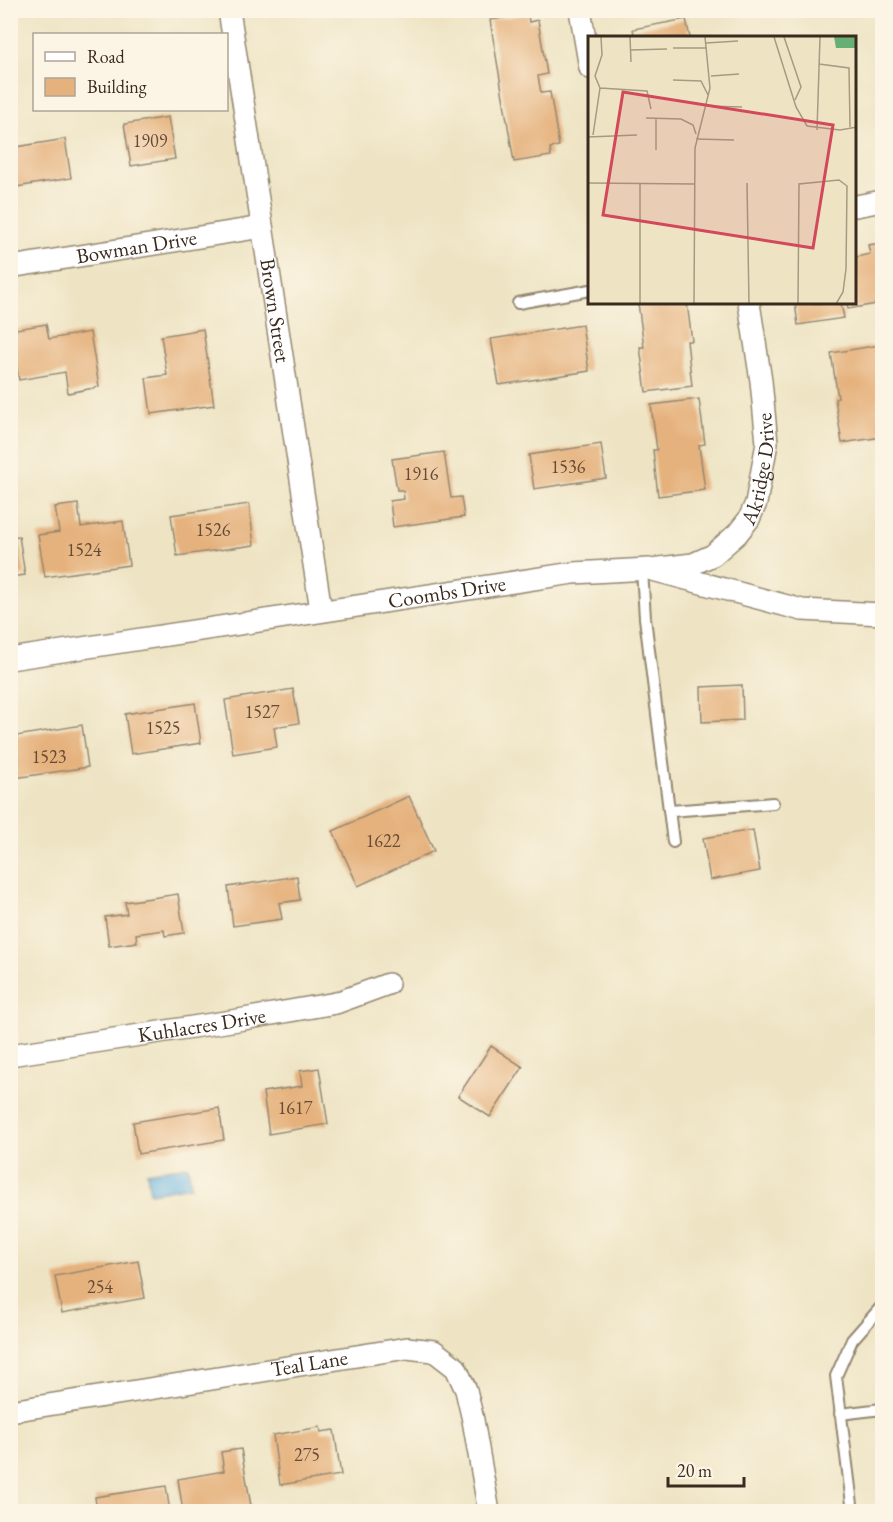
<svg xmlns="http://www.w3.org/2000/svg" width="893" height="1522" viewBox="0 0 893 1522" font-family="'EB Garamond',serif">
  <rect width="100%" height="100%" fill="#fcf5e5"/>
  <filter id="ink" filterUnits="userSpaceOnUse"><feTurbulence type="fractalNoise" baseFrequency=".0167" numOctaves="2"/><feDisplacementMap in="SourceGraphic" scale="12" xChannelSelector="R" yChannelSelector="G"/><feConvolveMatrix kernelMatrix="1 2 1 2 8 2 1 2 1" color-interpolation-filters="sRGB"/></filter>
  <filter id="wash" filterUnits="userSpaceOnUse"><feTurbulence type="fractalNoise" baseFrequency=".008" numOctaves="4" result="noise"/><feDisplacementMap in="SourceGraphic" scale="24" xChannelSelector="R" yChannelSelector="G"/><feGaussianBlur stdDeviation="1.35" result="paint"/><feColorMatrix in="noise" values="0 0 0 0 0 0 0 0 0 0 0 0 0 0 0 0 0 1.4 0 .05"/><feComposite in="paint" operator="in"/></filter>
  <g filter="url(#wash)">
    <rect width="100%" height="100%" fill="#eee4c4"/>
    <polygon fill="#6bb6e4" stroke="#537081" stroke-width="1.5" points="188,1166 191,1186 150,1193 147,1172"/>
    <g id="blocks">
      <g fill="#e5b17c">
        <polygon points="528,14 529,22 538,20 547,74 538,76 541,93 550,92 559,146 550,148 551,156 514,162 490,20"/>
        <polygon points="686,19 690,38 635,38 633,29"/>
        <polygon points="168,117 175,159 131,166 124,124"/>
        <polygon points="65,139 71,178 10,188 10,148"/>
        <polygon points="882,243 882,303 848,309 847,303 856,303 856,257 870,254 868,245"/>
        <polygon points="638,303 687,303 692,341 687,341 692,386 646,392 640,347 644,347"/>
        <polygon points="795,303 841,303 844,318 798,325"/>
        <polygon points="46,324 49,339 90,332 99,387 68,393 65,372 19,380 10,330"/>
        <polygon points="582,325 589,371 499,385 491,339"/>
        <polygon points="203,329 214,405 151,414 146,378 167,375 161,336"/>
        <polygon points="879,345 882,367 882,391 881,391 882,437 842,443 835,399 838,398 831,353"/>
        <polygon points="699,399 705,444 699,445 705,490 658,496 653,450 657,450 651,405"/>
        <polygon points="601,444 606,478 534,489 529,455"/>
        <polygon points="444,452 451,498 461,497 464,517 393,527 390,501 404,499 403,490 397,490 392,459"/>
        <polygon points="78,504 81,527 123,521 129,565 45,577 38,535 59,532 55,507"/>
        <polygon points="249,504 254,545 177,556 171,515"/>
        <polygon points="19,536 25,575 10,577 10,537"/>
        <polygon points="742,685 743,720 702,722 701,687"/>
        <polygon points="293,689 299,723 274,727 277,747 233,754 225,700"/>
        <polygon points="195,703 201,743 131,754 125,714"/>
        <polygon points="82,725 88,767 15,778 10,737"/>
        <polygon points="409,796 434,851 358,886 333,831"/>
        <polygon points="753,830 760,871 710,880 703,838"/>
        <polygon points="297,876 300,900 279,903 282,919 233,926 228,887"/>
        <polygon points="178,894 184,933 165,936 164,930 136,934 137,942 109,946 105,917 127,914 125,902"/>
        <polygon points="491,1046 523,1067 490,1117 458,1096"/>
        <polygon points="319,1068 328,1124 269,1134 263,1092 302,1086 300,1071"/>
        <polygon points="219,1108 224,1140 138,1154 133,1122"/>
        <polygon points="138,1261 145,1298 62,1313 55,1276"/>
        <polygon points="320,1427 321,1432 334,1430 341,1475 280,1485 273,1435"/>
        <polygon points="241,1449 251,1506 217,1512 183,1512 178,1479 224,1471 221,1452"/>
        <polygon points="166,1486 170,1512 97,1512 95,1497"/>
      </g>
    </g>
  </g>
  <g filter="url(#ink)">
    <use href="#blocks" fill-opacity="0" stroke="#948771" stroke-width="1.5"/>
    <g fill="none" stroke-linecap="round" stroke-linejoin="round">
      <g stroke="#948771" stroke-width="14">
        <g id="service">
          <polyline points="518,303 590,290"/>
          <polyline points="642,570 645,618 673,842"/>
          <polyline points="670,811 773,803"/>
          <polyline points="840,1414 882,1409"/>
          <polyline points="853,1512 836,1376 852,1340 882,1306"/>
        </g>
      </g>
      <g stroke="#948771" stroke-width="24">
        <g id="minor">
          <path id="s1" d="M229,10L321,610"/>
          <polyline points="580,10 590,68"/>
          <polyline points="856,206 882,201"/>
          <path id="s2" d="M10,267L262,227"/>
          <path id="s3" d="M660,568L693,564L713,555L737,534L749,519L756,503L767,443L761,381L749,303"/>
          <path id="s4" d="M10,659L573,573L649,569L802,610L882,614"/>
          <path id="s5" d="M10,1055L238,1020L336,1003L388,984"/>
          <path id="s6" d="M10,1411L407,1348L434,1351L456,1368L466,1390L473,1420L489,1512"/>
        </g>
      </g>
      <use href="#service" stroke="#fff" stroke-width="10"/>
      <use href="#minor" stroke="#fff" stroke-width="21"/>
    </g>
  </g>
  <g text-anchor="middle" stroke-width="5" stroke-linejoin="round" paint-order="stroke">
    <g font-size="18" fill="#664c36">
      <text x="150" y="147">1909</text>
      <text x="568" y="473">1536</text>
      <text x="421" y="480">1916</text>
      <text x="213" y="536">1526</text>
      <text x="84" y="556">1524</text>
      <text x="262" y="718">1527</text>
      <text x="163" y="734">1525</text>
      <text x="49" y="763">1523</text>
      <text x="383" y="847">1622</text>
      <text x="295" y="1114">1617</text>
      <text x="100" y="1293">254</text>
      <text x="307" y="1461">275</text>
    </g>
    <g font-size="21" fill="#3b2a1e" stroke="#fcf5e5">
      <text dy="7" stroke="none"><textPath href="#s2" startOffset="128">Bowman Drive</textPath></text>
      <text dy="7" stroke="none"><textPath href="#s1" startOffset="304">Brown Street</textPath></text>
      <text dy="7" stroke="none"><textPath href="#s3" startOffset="158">Akridge Drive</textPath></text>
      <text dy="7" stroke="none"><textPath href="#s4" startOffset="442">Coombs Drive</textPath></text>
      <text dy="7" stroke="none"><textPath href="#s5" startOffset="194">Kuhlacres Drive</textPath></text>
      <text dy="7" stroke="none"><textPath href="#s6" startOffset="303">Teal Lane</textPath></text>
    </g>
  </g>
  <g transform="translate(588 36)">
    <rect width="268" height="268" fill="#eee4c4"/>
    <path d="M246,1H268V12H248Z" fill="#68af75"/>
    <path fill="none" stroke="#a69a82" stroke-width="1.5" d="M42,1L43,26M186,1L208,71L219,90L252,94L269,91M196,1L213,51L207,64M118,7L150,5M85,12H119M42,14L79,13M231,28L261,32L262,91M123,40L151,38M85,44L113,45L120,59M12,52L59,55L63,73M119,70L154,71M58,82L93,83L105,89L108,98M68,82V114M229,94L232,1M5,99L12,52L7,40L14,19L13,1M0,101L49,99M108,103L146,104M0,147L106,148M159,147L161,268M52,148V268M106,268L107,112L122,52L117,1M210,268L211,148L251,144L259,150L258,233L255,256L248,268"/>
    <path fill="#d1495b" fill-opacity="0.15" stroke="#d1495b" stroke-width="3" d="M35,56L245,89L225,212L15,179Z"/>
    <rect width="268" height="268" fill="none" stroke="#3b2a1e" stroke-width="3"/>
  </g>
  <rect width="893" height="1522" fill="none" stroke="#fcf5e5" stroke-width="36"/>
  <rect x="33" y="33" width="195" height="78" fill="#fcf5e5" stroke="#afa495" stroke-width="1.5"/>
  <rect x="45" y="52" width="30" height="9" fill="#ffffff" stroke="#afa495" stroke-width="1.5"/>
  <text x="87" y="63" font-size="18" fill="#3b2a1e">Road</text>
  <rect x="45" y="78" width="30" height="18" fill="#e5b17c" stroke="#afa495" stroke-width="1.5"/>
  <text x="87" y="93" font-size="18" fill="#3b2a1e">Building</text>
  <path d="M668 1477v9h76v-9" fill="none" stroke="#3b2a1e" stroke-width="3"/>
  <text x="677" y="1477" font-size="18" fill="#3b2a1e" stroke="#fcf5e5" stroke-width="4.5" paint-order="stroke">20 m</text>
</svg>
